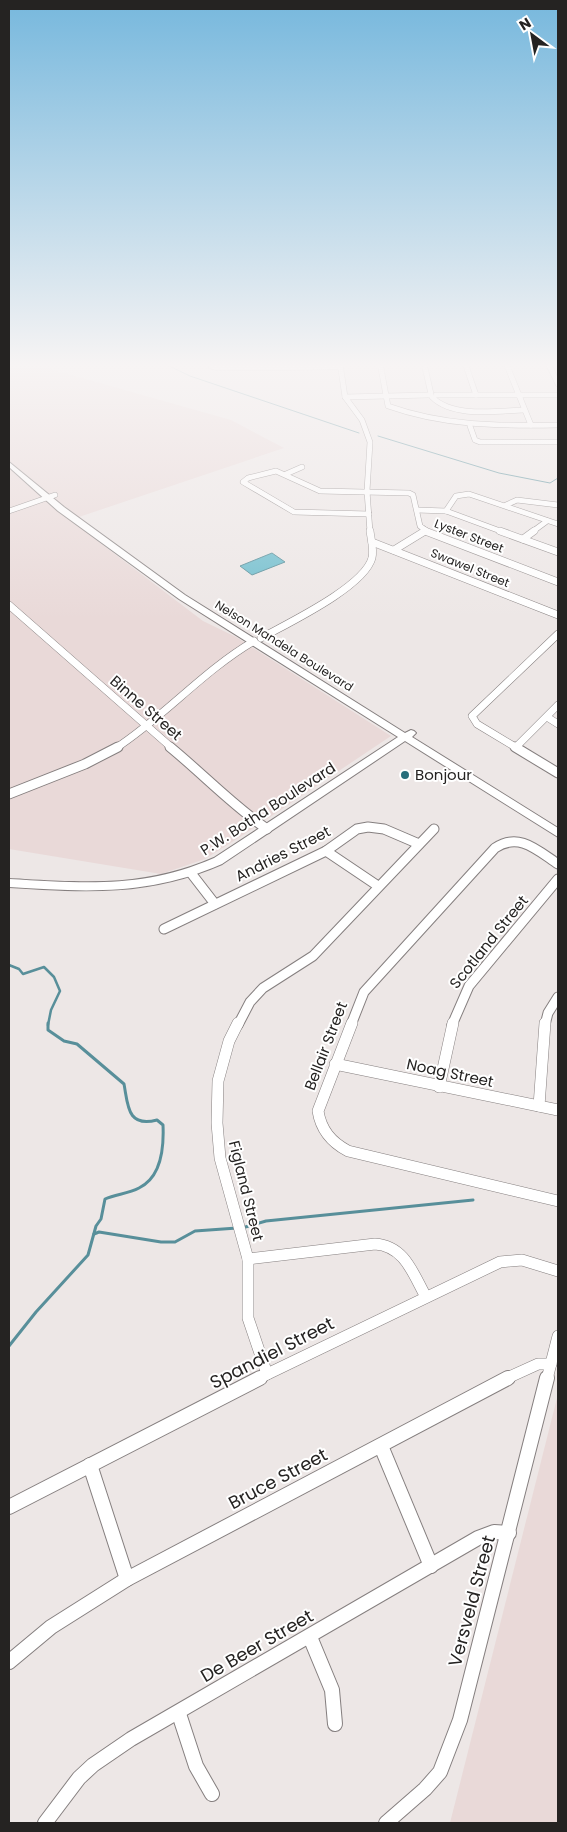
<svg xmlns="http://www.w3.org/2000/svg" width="567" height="1832" viewBox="0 0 567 1832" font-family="Poppins,sans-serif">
  <rect width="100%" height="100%" fill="#ede7e6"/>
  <g fill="#e9d9d8">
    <polygon points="9,363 29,363 231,420 284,448 70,520 203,621 236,637 391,736 243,835 205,859 161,874 9,849"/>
    <polygon points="558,1394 558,1823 450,1823"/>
  </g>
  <polygon fill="#6ebdcd" stroke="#588f9a" points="272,553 285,562 252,575 240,566"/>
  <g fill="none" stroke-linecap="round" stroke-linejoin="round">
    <g stroke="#588f9a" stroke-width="1">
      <polyline points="163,363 190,376 359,433"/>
      <polyline points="378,436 499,473 550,483 558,478"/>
    </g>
    <polyline stroke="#588f9a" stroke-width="2.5" points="9,965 19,969 23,974 44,967 54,977 60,991 51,1010 48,1025"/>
    <g stroke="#588f9a" stroke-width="3">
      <polyline points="242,1228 266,1221 473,1200"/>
      <polyline points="94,1234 99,1232 161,1242 175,1242 195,1231 237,1228"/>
      <path d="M9,1346L36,1312L88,1255L96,1226L101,1219L105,1199C116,1194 128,1194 139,1188C162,1177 164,1147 163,1125L157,1120C127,1128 128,1105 124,1084L77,1044L64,1041L48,1030V1023"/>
    </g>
    <g stroke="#857f7f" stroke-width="6">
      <g id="minor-far4">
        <polyline points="210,363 211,366 217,368 341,367"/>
        <polyline points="340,363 345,397 362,420 370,442 367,491 370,532"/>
        <path d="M380,363L388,406C444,426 499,426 558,425"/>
        <polyline points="424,363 431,394"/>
        <polyline points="465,363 476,395"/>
        <polyline points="506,363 531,425"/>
        <polyline points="548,363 558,384"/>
        <polyline points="436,395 558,395"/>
        <polyline points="345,397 428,395"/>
        <path d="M432,397C453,418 496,411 524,410"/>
        <polyline points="470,426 475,440 480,442 558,442"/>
        <polyline points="286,474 302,467"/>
        <polyline points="506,505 517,500 558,505"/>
        <polyline points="417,510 446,511 503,532"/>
        <polyline points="9,511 55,495"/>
        <polyline points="446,511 456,496 469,494 558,524"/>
        <polyline points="369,514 294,512 243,482 248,478 276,471 320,491 409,493 413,495 420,526 428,532"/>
        <polyline points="423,532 425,531"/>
        <polyline points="532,532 547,521"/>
      </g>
    </g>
    <g stroke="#857f7f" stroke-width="8">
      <g id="minor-far3">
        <polyline points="425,531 558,582"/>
        <polyline points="500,531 558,552"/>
        <polyline points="523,539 534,531"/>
        <polyline points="372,542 558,615"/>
        <polyline points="394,550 425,531"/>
        <polyline points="9,605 172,748"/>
        <path d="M261,638C288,623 364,587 372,558C374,550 371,539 370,531"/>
        <polyline points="547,717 558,724"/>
        <polyline points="516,747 558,705"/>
        <path d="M116,748C165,716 203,671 254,641"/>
        <polyline points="517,748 477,724 472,716 558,634"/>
      </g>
    </g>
    <g stroke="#857f7f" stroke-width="11">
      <g id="minor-far2">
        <path d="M170,747C203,774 232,805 267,829"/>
        <polyline points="515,747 558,773"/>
        <polyline points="9,794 85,764 118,747"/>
        <polyline points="326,851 378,886"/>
        <polyline points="191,873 215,904"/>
        <polyline points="164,929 326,851 357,829 368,827 384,829 419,844"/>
        <polyline points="238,1025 250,1002 263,988 313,956 434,829"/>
        <path d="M351,1025L364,992L495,848C519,832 537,850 558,864"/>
        <polyline points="452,1025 469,986 558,879"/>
        <polyline points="545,1025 548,1013 558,997"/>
      </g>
    </g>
    <g stroke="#857f7f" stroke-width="12">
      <g id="minor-far1">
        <polyline points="238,1023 229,1041 218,1081 217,1123 220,1158 248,1259 248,1318 267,1374"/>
        <path d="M352,1023L318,1111C321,1130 331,1142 348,1151L558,1201"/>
        <polyline points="335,1064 558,1110"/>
        <polyline points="439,1087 453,1023"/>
        <polyline points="539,1106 545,1023"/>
        <path d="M248,1259L375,1244C405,1246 413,1274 426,1297"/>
        <polyline points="257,1379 500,1262 522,1260 558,1271"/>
        <polyline points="505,1379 538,1364 551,1364"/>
        <polyline points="547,1379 558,1336"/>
      </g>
    </g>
    <g stroke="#857f7f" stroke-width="16">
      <g id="minor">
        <polyline points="381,1446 431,1566"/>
        <polyline points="90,1465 127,1579"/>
        <polyline points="9,1507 260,1378"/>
        <polyline points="310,1637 332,1690 335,1724"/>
        <polyline points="9,1662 51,1627 127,1579 508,1378"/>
        <polyline points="179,1714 196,1766 212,1794"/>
        <polyline points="45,1823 79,1778 93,1765 131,1739 478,1538 494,1532 509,1533"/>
        <polyline points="386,1823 425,1789 440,1772 460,1720 547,1378"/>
      </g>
    </g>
    <g stroke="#857f7f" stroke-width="2">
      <path id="tertiary" d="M9,462L64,507L185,595L405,733L411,730L414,731L416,733L412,737L558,828V837L405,741L222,864C149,896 87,892 9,887V879C84,883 143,889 214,858L398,737L179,599L58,511L9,467Z"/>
    </g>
    <use href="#minor-far4" stroke="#fff" stroke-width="5"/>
    <use href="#minor-far3" stroke="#fff" stroke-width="7"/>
    <use href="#minor-far2" stroke="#fff" stroke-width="9"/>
    <use href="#minor-far1" stroke="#fff" stroke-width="11"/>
    <use href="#minor" stroke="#fff" stroke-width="14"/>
    <use href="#tertiary" fill="#fff" fill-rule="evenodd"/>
  </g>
  <linearGradient id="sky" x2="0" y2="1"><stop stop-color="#77b8dd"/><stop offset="0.59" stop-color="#f7f4f4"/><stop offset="1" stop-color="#f7f4f4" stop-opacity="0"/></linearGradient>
  <rect width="567" height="619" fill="url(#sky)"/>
  <circle fill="#276e7b" stroke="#fff" stroke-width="2" cx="405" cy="775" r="5"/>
  <g text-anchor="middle" stroke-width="4" stroke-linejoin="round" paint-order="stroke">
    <g font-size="12" fill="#252322" stroke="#fff">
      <text transform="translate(469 536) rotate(21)" y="4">Lyster Street</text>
      <text transform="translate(470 568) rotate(22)" y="4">Swawel Street</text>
      <text transform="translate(284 646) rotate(32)" y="4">Nelson Mandela Boulevard</text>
    </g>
    <g font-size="15" fill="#252322" stroke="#fff">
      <text transform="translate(146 708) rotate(41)" y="5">Binne Street</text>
      <text transform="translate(268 809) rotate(-33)" y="5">P.W. Botha Boulevard</text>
      <text transform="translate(283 854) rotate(-27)" y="5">Andries Street</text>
      <text transform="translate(489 942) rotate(-51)" y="5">Scotland Street</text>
      <text transform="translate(326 1046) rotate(-69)" y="5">Bellair Street</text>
      <text transform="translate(450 1073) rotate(12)" y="5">Noag Street</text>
      <text transform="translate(246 1191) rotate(76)" y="5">Figland Street</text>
    </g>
    <g font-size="15" fill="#252322" stroke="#fff" text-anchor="start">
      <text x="415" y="780">Bonjour</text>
    </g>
    <g font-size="18" fill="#252322" stroke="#fff">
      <text transform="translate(272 1353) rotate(-27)" y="6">Spandiel Street</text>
      <text transform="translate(278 1479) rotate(-28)" y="6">Bruce Street</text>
      <text transform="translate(472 1601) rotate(-75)" y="6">Versveld Street</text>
      <text transform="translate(257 1646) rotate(-30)" y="6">De Beer Street</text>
    </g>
  </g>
  <rect width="567" height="1832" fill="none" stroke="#252322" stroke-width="20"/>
  <g transform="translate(532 35) rotate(328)" stroke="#ffffff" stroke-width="4" paint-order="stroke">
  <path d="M0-4L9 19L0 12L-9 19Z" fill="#252322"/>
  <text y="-8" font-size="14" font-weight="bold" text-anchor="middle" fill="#252322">N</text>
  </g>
</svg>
